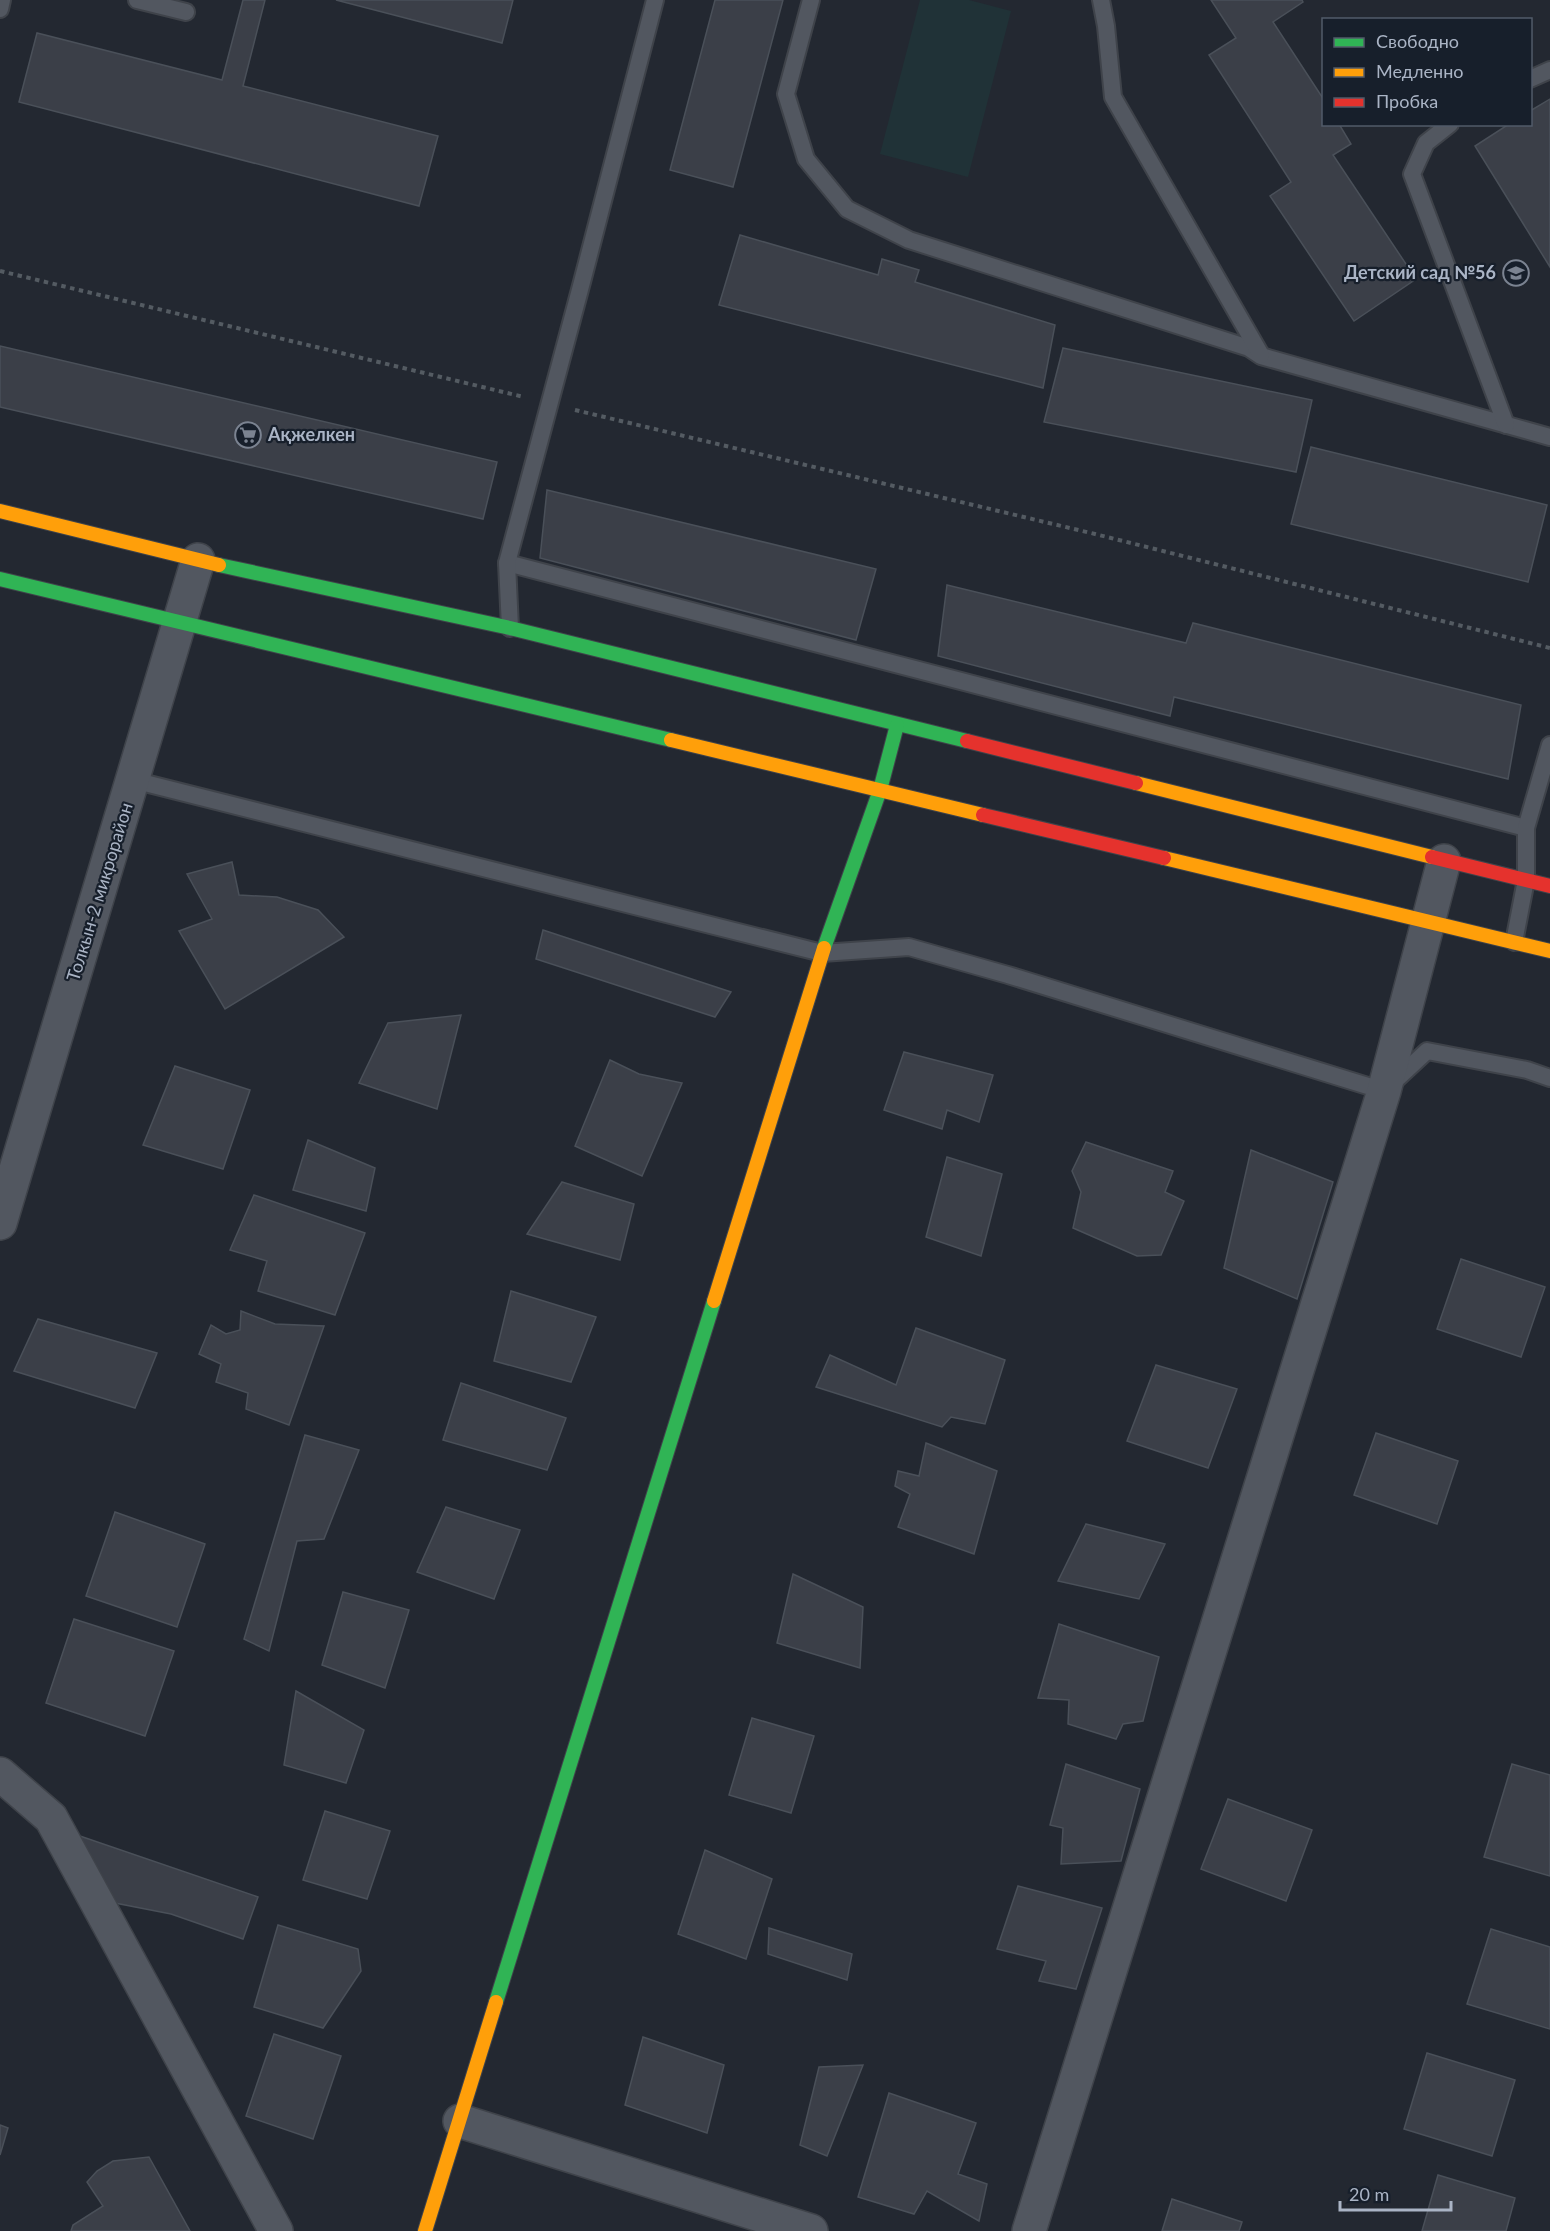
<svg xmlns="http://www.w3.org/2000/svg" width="1550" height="2231" viewBox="0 0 1550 2231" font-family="Lato,sans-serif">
  <rect width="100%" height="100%" fill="#232831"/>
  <polygon fill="#203237" points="920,0 969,0 1011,11 968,177 880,154"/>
  <g fill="#3b3f48" stroke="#4a5059" stroke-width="1.5">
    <polygon points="243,0 265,0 243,86 438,136 419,206 19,102 37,33 222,80"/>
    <polygon points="336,0 513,0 502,43"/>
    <polygon points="715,0 783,0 733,187 670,170"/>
    <polygon points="1211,0 1302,0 1303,2 1273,22 1324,100 1324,124 1339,124 1351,144 1333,155 1416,279 1354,321 1270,196 1291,182 1209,55 1236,38"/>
    <polygon points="1550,99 1550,267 1475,146 1509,124 1530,124 1530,111"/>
    <polygon points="740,235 878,275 882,259 919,270 915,282 1055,325 1043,388 719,305"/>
    <polygon points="0,346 497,462 483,519 0,407"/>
    <polygon points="1063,348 1312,400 1296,472 1044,422"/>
    <polygon points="1311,447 1547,505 1528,582 1291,524"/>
    <polygon points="547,490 876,569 856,640 540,558"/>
    <polygon points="947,585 1186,643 1193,623 1521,705 1508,779 1174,697 1170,716 938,656"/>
    <polygon points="232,862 239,895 277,897 318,910 344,937 225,1009 179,931 212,919 187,874"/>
    <polygon points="543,930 731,992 715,1017 536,959"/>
    <polygon points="461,1015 437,1109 359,1083 388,1023"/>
    <polygon points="904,1052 993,1075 979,1122 947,1110 942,1129 884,1110"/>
    <polygon points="610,1060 639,1074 682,1083 642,1176 575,1146"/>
    <polygon points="175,1066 250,1090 223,1169 143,1145"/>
    <polygon points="308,1140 375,1168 366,1211 293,1190"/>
    <polygon points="1086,1142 1173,1171 1165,1192 1184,1201 1161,1255 1137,1256 1073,1228 1081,1192 1072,1171"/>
    <polygon points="1251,1150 1333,1182 1297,1299 1224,1268"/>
    <polygon points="947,1157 1002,1174 981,1256 926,1237"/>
    <polygon points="562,1182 634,1204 620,1260 527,1234"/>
    <polygon points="254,1195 365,1233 335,1315 258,1291 267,1261 230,1250"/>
    <polygon points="1461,1259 1545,1287 1521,1357 1437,1329"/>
    <polygon points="511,1291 596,1317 571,1382 494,1361"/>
    <polygon points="241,1311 275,1324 324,1326 289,1425 246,1409 248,1393 216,1382 221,1364 199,1354 211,1325 226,1334 240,1330"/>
    <polygon points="38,1319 157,1353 135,1408 14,1371"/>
    <polygon points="916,1328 1005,1360 985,1424 951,1417 942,1427 816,1387 830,1355 896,1385"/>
    <polygon points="1156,1365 1237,1389 1208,1468 1127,1441"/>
    <polygon points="461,1383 566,1418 547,1470 443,1440"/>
    <polygon points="1376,1433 1458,1461 1437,1524 1354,1495"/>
    <polygon points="305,1435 359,1450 324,1539 297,1541 269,1651 244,1639"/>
    <polygon points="926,1443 997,1471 974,1554 898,1527 910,1494 895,1486 898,1471 919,1476"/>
    <polygon points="446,1507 520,1530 494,1599 417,1572"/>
    <polygon points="115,1512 205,1544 177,1627 86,1596"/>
    <polygon points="1086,1524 1165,1544 1139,1599 1058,1581"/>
    <polygon points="793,1574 863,1607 860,1668 777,1643"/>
    <polygon points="343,1592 409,1610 385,1688 322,1665"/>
    <polygon points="74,1619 174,1651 145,1736 46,1703"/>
    <polygon points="1059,1624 1159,1657 1143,1721 1123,1724 1116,1739 1068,1724 1069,1700 1038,1698"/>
    <polygon points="296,1691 364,1730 346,1783 284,1765"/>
    <polygon points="752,1718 814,1736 791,1813 729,1795"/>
    <polygon points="1066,1764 1140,1789 1121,1861 1061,1864 1063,1828 1050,1825"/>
    <polygon points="1512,1764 1550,1775 1550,1876 1484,1857"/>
    <polygon points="1228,1799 1312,1830 1286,1901 1201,1869"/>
    <polygon points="325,1811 390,1831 367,1899 303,1880"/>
    <polygon points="77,1835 258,1897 243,1939 171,1914 115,1903"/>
    <polygon points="705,1850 772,1879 746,1959 678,1934"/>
    <polygon points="1018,1886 1102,1908 1076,1989 1039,1981 1046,1961 997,1949"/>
    <polygon points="278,1925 358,1949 361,1971 323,2028 254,2007"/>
    <polygon points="769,1928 852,1954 847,1980 768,1954"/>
    <polygon points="1491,1929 1550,1947 1550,2029 1467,2004"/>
    <polygon points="274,2034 341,2056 313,2139 246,2116"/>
    <polygon points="643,2037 724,2065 707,2133 625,2105"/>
    <polygon points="1427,2053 1515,2080 1492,2156 1404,2129"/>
    <polygon points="863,2065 827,2156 800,2145 819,2067"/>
    <polygon points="889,2093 976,2123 958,2174 987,2184 979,2221 927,2191 914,2214 858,2197"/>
    <polygon points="0,2125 8,2128 0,2155"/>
    <polygon points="149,2157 190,2231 71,2231 73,2225 103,2206 87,2182 97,2171 113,2161"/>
    <polygon points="1438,2175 1515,2198 1506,2231 1422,2231"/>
    <polygon points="1172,2199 1242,2222 1239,2231 1162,2231"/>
  </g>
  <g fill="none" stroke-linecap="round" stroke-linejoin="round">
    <g stroke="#3f434a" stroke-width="20">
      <g id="lane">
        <polyline points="137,0 186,12"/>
        <polyline points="811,0 786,94 806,159 847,209 909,240 1249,348 1261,356 1550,437"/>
        <polyline points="1101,0 1106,26 1113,97 1261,355"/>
        <polyline points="0,9 2,0"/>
        <polyline points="1530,79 1550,70"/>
        <polyline points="1450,124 1426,143 1412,174 1506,425"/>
        <polyline points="507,563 1526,828"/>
        <polyline points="510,628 507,563 582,282 655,0"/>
        <polyline points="133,780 822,953 909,947 1008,975 1384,1091 1427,1051 1527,1070 1550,1078"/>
        <polyline points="1514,942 1526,880 1526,828 1550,745"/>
      </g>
    </g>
    <g stroke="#3f434a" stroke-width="36">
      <g id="street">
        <polyline points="0,1223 198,560"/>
        <polyline points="0,1774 51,1818 276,2231"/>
        <polyline points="460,2121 811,2231"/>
        <polyline points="1029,2231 1384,1091 1444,861"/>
      </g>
    </g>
    <g stroke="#3f434a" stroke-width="16">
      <g id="fast">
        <polyline points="219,565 510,628 967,741"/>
        <polyline points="0,579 671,740"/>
        <polyline points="824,948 880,790 897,725"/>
        <polyline points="496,2002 714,1301"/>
      </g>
    </g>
    <g stroke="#3f434a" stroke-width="16">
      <g id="slow">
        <polyline points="0,511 219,565"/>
        <polyline points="671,740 983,815"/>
        <polyline points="1136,783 1432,857"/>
        <polyline points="1164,858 1550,951"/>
        <polyline points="714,1301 824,948"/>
        <polyline points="425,2231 496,2002"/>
      </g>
    </g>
    <g stroke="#3f434a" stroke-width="16">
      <g id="jam">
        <polyline points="967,741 1136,783"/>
        <polyline points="983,815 1164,858"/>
        <polyline points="1432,857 1550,886"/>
      </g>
    </g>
    <g stroke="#545b62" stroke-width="4" stroke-dasharray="4.5 4.5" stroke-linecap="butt">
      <polyline points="0,271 524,397"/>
      <polyline points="575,410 1095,534 1550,648"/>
    </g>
    <use href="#lane" stroke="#525760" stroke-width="16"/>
    <use href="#street" stroke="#525760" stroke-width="33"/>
    <use href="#fast" stroke="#30b455" stroke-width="14"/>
    <use href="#slow" stroke="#ff9f0a" stroke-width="14"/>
    <use href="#jam" stroke="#e5322d" stroke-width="14"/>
  </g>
  <defs>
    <g id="school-ring" transform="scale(1.35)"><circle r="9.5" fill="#171f2b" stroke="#7b8391" stroke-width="1.5"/><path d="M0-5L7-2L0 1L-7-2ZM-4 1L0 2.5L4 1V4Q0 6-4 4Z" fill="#7b8391"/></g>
    <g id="supermarket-ring" transform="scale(1.35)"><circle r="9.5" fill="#171f2b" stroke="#7b8391" stroke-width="1.5"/><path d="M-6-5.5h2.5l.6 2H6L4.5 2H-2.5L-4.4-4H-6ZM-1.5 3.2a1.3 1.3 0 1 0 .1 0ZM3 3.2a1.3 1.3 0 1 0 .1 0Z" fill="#7b8391"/></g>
  </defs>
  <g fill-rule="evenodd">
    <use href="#school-ring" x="1516" y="273"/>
    <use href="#supermarket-ring" x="248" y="435"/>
  </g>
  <g text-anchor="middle" stroke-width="4.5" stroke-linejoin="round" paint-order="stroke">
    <g font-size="18" font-weight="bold" fill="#aab4c5" stroke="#171f2b" text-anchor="end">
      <text x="1496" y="279">Детский сад №56</text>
      <text x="268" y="441" text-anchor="start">Ақжелкен</text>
    </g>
    <g font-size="18" fill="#aab4c5" stroke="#171f2b">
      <text transform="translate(100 892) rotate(-73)" y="6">Толкын-2 микрорайон</text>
    </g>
  </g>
  <rect x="1322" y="18" width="210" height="108" fill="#171f2b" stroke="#525b69" stroke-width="1.5"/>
  <rect x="1334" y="38" width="30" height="9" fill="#30b455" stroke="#525b69" stroke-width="1.5"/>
  <text x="1376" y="48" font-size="18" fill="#aab4c5">Свободно</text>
  <rect x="1334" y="68" width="30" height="9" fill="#ff9f0a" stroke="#525b69" stroke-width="1.5"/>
  <text x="1376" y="78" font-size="18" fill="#aab4c5">Медленно</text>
  <rect x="1334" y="98" width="30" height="9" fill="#e5322d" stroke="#525b69" stroke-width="1.5"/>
  <text x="1376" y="108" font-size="18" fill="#aab4c5">Пробка</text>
  <path d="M1340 2201v9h111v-9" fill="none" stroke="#aab4c5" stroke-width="3"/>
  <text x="1349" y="2201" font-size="18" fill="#aab4c5" stroke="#171f2b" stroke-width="4.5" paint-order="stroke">20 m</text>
</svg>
